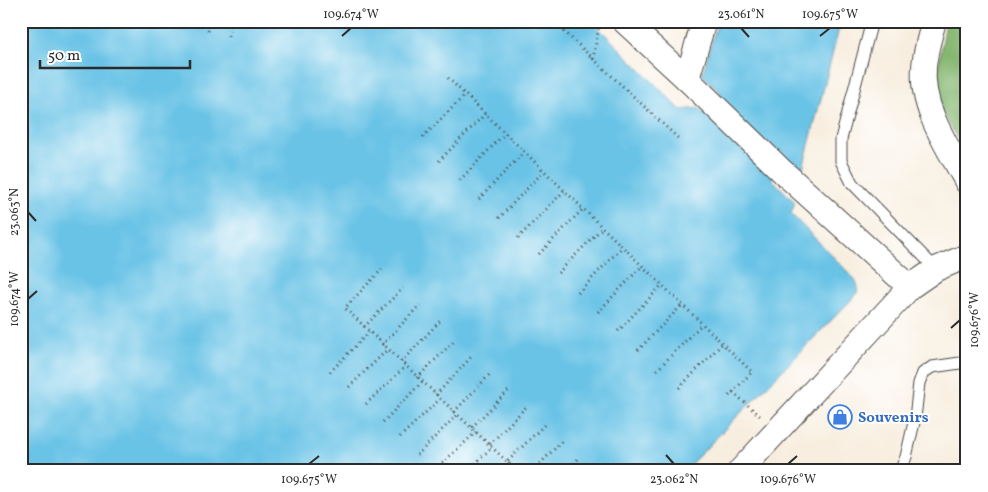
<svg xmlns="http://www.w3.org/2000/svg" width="988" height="492" viewBox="0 0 988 492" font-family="Vollkorn,serif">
  <rect width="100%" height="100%" fill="#fff"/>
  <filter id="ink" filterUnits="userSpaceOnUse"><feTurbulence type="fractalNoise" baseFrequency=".02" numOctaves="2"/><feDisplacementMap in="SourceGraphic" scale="10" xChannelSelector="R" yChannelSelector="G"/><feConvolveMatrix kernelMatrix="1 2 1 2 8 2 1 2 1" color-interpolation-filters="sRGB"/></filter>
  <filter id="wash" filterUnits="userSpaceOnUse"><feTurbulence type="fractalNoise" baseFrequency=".0096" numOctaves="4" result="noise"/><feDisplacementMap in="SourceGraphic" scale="20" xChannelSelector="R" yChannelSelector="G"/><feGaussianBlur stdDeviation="1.12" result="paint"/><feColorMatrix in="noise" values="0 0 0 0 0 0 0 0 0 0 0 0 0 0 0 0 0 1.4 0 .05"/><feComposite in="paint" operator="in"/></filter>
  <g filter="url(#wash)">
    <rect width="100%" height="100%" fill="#f8eedf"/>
    <polygon fill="#a8d683" stroke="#6a8057" points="642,21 668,21 655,32"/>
    <polygon fill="#86b771" stroke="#58714e" points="946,21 967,21 967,154 933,99"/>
    <path fill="#69c3e6" stroke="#4a7788" d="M21,21H592L681,110L699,108L716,125L721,93L702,75L718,21H841L802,172L779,150L772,179L795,202L791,214L853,277C858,284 860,288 855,296L684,471H21Z"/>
  </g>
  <g filter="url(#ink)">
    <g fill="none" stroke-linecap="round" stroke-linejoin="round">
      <g stroke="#4a4846" stroke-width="13">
        <g id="lane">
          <polyline points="872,21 841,139 841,161 852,183 936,269"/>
          <polyline points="900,471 906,457 915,418 919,383 923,373 932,367 967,362"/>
        </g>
      </g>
      <g stroke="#4a4846" stroke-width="26">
        <g id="street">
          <polyline points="624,21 687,79 783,172 910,287"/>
          <path d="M934,21C930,36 925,51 924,67C920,108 948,147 967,182"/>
          <polyline points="687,79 704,21"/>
          <polyline points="740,471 910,287 936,269 967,256"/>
        </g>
      </g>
      <g stroke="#4a4846" stroke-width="3" stroke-dasharray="1 4" stroke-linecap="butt">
        <polyline points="553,21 680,140"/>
        <polyline points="187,25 188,21"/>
        <polyline points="208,31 211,21"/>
        <polyline points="228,36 232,21"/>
        <polyline points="593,59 600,21"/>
        <polyline points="448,78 752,372 728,397"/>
        <polyline points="423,137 465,95"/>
        <polyline points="439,161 485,114"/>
        <polyline points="460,180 505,133"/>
        <polyline points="479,199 524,152"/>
        <polyline points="499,218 544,171"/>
        <polyline points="518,238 564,191"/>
        <polyline points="539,254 583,209"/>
        <polyline points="382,269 345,308 517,471"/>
        <polyline points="558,273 602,228"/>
        <polyline points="578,293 622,247"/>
        <polyline points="598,312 642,266"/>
        <polyline points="364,327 403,288"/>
        <polyline points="618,331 662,285"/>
        <polyline points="382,345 420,305"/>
        <polyline points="638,350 682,305"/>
        <polyline points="401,362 440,321"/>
        <polyline points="657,370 702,324"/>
        <polyline points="330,372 369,332"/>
        <polyline points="417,378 455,340"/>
        <polyline points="349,387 387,350"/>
        <polyline points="679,388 722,344"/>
        <polyline points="733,392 761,417"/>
        <polyline points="436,395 473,355"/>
        <polyline points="366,404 405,367"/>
        <polyline points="454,412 491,373"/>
        <polyline points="383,422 422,382"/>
        <polyline points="472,427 510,389"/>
        <polyline points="400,437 440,399"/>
        <polyline points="490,444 527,406"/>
        <polyline points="417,455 457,415"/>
        <polyline points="508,461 546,423"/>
        <polyline points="435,470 476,432"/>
        <polyline points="468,471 492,447"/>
        <polyline points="502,471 509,463"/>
        <polyline points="533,471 563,440"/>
        <polyline points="567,471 580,457"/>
      </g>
      <use href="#lane" stroke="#fff" stroke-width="11"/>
      <use href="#street" stroke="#fff" stroke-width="24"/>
    </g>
  </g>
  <path fill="none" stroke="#2b2b2b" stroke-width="2" d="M741,28L749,37M342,36L351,28M820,36L830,28M28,212L36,221M28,299L37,291M951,328L960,320M666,455L674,464M309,464L319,456M788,464L797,456"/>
  <defs>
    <g id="shop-ring" transform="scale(1.25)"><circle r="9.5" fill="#fff" stroke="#3f7fe0" stroke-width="1.5"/><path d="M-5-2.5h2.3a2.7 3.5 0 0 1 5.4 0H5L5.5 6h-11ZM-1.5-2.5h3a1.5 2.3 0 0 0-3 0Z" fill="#3f7fe0"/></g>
  </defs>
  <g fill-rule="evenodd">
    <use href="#shop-ring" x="840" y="417"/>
  </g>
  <g text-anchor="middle" stroke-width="4" stroke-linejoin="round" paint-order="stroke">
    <g font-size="15" font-weight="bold" fill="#366cbe" stroke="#fff" text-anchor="start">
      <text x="858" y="422">Souvenirs</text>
    </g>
  </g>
  <rect width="988" height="492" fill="none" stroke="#fff" stroke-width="55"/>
  <path d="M40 60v8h150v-8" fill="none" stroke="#2b2b2b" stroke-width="2.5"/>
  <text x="48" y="60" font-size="15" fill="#2b2b2b" stroke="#ffffff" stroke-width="4" paint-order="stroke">50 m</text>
  <rect x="28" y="28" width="932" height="436" fill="none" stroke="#2b2b2b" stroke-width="2"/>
  <g font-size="12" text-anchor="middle" fill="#2b2b2b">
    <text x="351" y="18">109.674°W</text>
    <text x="741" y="18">23.061°N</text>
    <text x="830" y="18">109.675°W</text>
    <text transform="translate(14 212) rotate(-90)" y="4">23.063°N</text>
    <text transform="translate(14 299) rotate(-90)" y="4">109.674°W</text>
    <text transform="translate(974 320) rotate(-90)" y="4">109.676°W</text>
    <text x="309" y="483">109.675°W</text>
    <text x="674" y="483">23.062°N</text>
    <text x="788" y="483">109.676°W</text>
  </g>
</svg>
